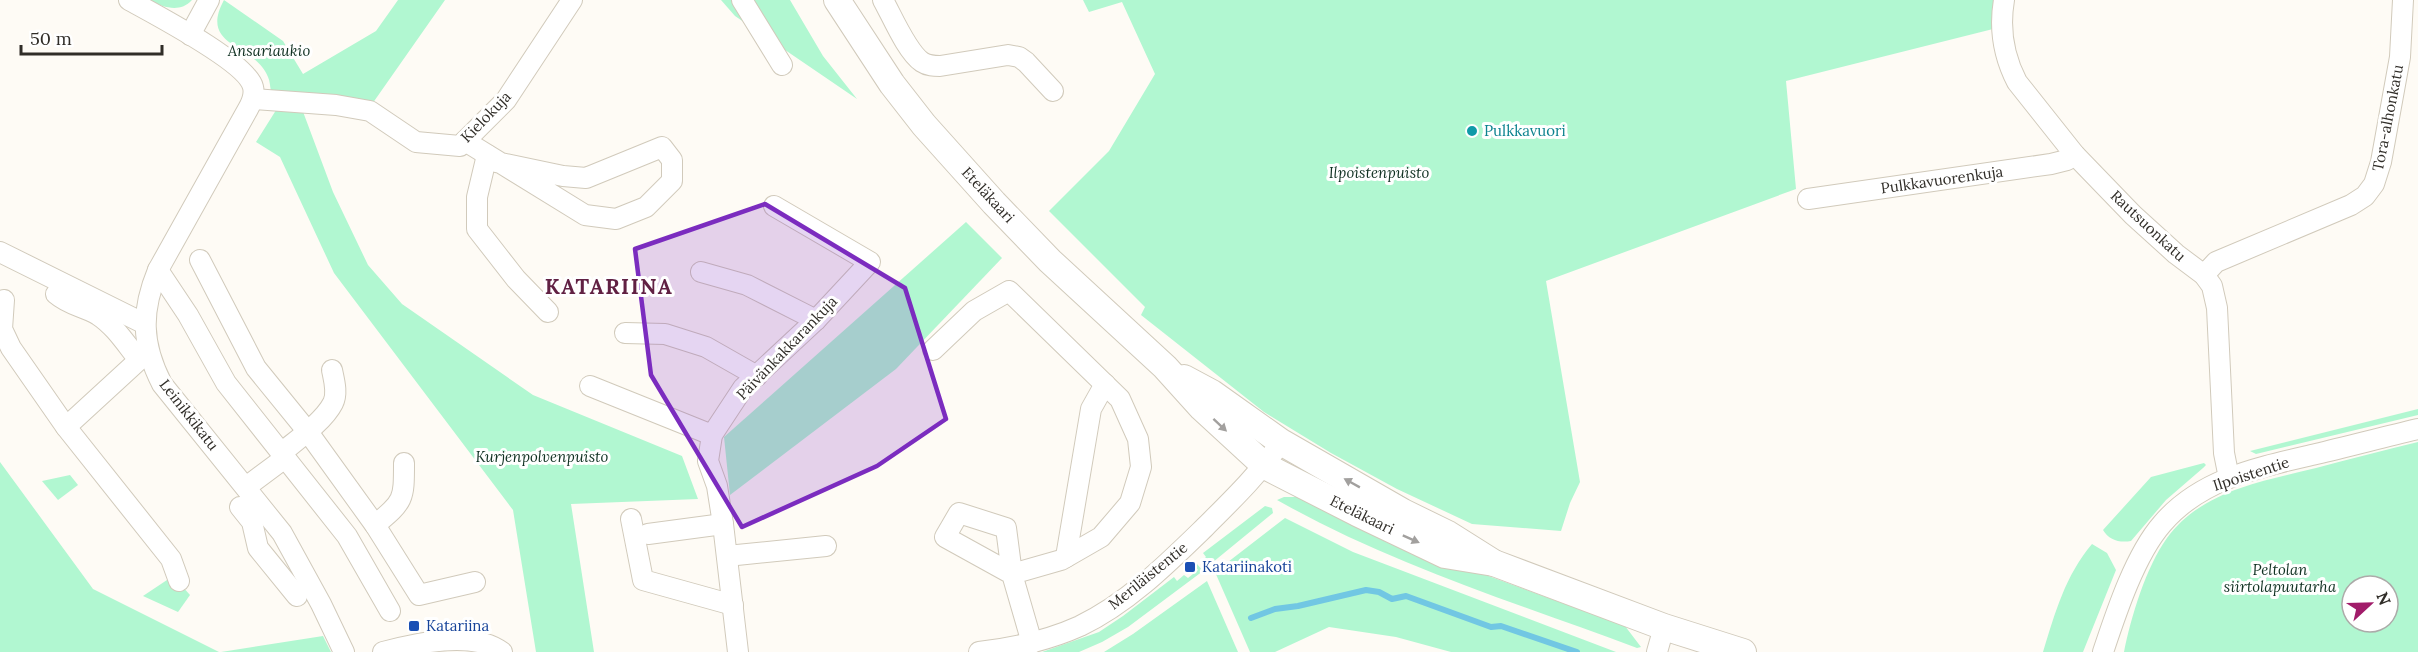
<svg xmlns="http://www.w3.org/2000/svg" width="2418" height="652" viewBox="0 0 2418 652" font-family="Lora,serif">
  <rect width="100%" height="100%" fill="#fefbf5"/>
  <g fill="#b1f7d1" fill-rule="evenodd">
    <path d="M150,0H192C180,13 164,8 150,0Z"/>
    <path d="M224,0L283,41L303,74L376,31L398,0H445L370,107L271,91C270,87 270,81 268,77C255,43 198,48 224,0Z"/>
    <polygon points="721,0 790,0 823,56 857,99 735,16"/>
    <polygon points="1083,0 1994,0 1993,29 1786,81 1796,189 1546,281 1580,482 1570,503 1561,531 1472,524 1397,489 1331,453 1264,412 1141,315 1145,307 1049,211 1109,151 1155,74 1122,2 1089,12"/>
    <polygon points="278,107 302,109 333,192 368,265 402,304 533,395 682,456 698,499 571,504 594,652 536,652 513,510 334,273 280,157 256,142"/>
    <polygon points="966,222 1002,258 896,369 730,495 724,437"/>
    <polygon points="2418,409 2418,415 2256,454 2250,451"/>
    <path d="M2418,442V652H2124C2131,617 2146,567 2167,538C2202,490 2264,481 2316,468C2350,459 2384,450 2418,442ZM2352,586H2388V622H2352Z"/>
    <polygon points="0,462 93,589 219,652 0,652"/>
    <path d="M2204,463L2206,465L2203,468L2166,500L2131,541C2119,543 2109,540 2103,530L2151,477Z"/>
    <polygon points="70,475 78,485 58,500 42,481"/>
    <path d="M1284,497H1298L1426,553L1625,626L1641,647L1637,648C1516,603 1390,564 1277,500Z"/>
    <polygon points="1265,506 1272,508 1273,513 1207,567 1202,561 1206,557 1203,553"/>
    <polygon points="1285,518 1353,552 1616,652 1451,652 1396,637 1329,627 1275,652 1250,652 1215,572"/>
    <path d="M2092,544L2107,553L2116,570L2083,652H2043C2055,613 2065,576 2092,544Z"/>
    <polygon points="1197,564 1203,571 1128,627 1102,642 1079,652 1042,652 1099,632 1123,616 1174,577 1177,581 1184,575 1188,578 1198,570 1195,566"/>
    <polygon points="173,576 190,595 178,612 143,596"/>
    <polygon points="1207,581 1238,652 1104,652 1133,634"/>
    <polygon points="323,636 331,652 221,652"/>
  </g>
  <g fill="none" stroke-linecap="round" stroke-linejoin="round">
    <polyline stroke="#71c7e3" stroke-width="6" points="1251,618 1275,609 1298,606 1366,590 1379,592 1392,599 1406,596 1491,627 1501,626 1577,652"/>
    <g stroke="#d1cabb" stroke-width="22">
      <g id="minor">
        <path d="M129,0C154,14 247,62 253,87C255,95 252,102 248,109L158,270C141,311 141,343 162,384L282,533L321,604L344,652"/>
        <polyline points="742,0 782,65"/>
        <path d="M883,0C892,16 907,52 922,62C928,66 934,66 940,66L1008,55L1019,57L1026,62L1053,91"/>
        <path d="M2004,0C1999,29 2003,55 2017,82L2075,155L2133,215L2176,254L2204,275L2212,286L2217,308L2224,453L2229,478"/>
        <polyline points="190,35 209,0"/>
        <polyline points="253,99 336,105 370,111 416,142 460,146 506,100 572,0"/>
        <polyline points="465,141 585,215 616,219 646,207 672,181 672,160 662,147 586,178 563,176 496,162"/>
        <polyline points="487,155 477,197 477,229 516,279 548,312"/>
        <polyline points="1808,199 2051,164 2067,160 2075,155"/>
        <polyline points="0,252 145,324"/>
        <polyline points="200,260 256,368 308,432 375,525 419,595 475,582"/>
        <polyline points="158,270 188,315 226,383 347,536 390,611"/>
        <polyline points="701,272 747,285 816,320"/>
        <polyline points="2204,275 2216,262 2351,205 2365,196 2374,184 2381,162 2400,57 2403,0"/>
        <path d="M4,300L2,329L11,348L66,427L139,360C126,344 115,326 98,315C83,306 70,306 56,294"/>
        <polyline points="625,333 665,334 706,347 757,376"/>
        <polyline points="933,350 974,311 1009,291 1120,399 1138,439 1141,467 1130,503 1101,537 1061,560 1012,574 945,537 959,513 1006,528 1012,574 1032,643"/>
        <polyline points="590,386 712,435"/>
        <polyline points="66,427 171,559 179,581"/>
        <path d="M281,453C297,440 324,421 333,403C338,393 334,380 332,370"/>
        <polyline points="246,487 285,458"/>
        <polyline points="240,507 252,522 258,548 297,596"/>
        <polyline points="631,519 643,580 733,605"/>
        <path d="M375,525C404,501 404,500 404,463"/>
        <polyline points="648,534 723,524"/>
        <polyline points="727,556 826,546"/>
        <polyline points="1066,557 1091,409 1105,384"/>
        <path d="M383,652C416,643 473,630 502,652"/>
        <polyline points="738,652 723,524 717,486 708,461 712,435 743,388 816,320 870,262 774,206"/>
        <path d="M979,652C1013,648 1049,640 1080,626C1128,603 1168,563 1205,527C1232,500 1259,474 1281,442"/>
        <polyline points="1657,652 1664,627"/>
        <path d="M2103,652C2116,613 2135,555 2162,524C2201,478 2260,467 2316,454C2350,446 2384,437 2418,429"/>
      </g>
    </g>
    <g stroke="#d1cabb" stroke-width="28">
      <g id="major">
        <polyline points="837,0 892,84 924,125 994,203 1050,261 1165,367 1202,408 1265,466 1357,513 1445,555 1494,563"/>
        <polyline points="1184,378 1212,393 1281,442 1403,512 1448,534 1494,563 1664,627 1743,652"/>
      </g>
    </g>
    <use href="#minor" stroke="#fff" stroke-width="20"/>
    <use href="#major" stroke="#fff" stroke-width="26"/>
  </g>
  <defs><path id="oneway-solid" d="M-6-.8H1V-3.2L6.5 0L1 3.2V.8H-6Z" transform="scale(1.5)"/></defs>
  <g fill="#a2a09e">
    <use href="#oneway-solid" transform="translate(1220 425) rotate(43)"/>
    <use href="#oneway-solid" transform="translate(1352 483) rotate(-151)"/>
    <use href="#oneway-solid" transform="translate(1411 539) rotate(24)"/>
  </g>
  <path fill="#7b2cbf" fill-opacity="0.2" stroke="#7b2cbf" stroke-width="4.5" stroke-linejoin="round" d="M765,204L905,288L946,419L877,466L742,527L651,375L635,249Z"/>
  <circle fill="#0f9aa8" stroke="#fff" stroke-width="2" cx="1472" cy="131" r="6"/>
  <g fill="#1a4fb4" stroke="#fff" stroke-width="2">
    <rect x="1184" y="561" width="12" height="12" rx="3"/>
    <rect x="408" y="620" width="12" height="12" rx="3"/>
  </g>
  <g text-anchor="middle" stroke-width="6" stroke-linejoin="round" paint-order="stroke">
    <g font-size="15" font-style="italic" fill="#103122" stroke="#fff">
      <text x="269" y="56">Ansariaukio</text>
      <text x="1379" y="178">Ilpoistenpuisto</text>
      <text x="542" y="462">Kurjenpolvenpuisto</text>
      <text x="2280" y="575">Peltolan<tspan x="2280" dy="17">siirtolapuutarha</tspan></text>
    </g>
    <g font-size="15" fill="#302d28" stroke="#fff">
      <text transform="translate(486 117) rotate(-46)" y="5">Kielokuja</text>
      <text transform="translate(2388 118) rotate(-79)" y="5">Tora-alhonkatu</text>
      <text transform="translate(1942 180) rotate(-8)" y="5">Pulkkavuorenkuja</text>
      <text transform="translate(988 195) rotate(47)" y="5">Eteläkaari</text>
      <text transform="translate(2148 226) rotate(43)" y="5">Rautsuonkatu</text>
      <text transform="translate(787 348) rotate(-46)" y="5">Päivänkakkarankuja</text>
      <text transform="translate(189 415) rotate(52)" y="5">Leinikkikatu</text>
      <text transform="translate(2251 474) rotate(-18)" y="5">Ilpoistentie</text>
      <text transform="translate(1362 515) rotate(26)" y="5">Eteläkaari</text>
      <text transform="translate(1148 576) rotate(-39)" y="5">Meriläistentie</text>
    </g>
    <g font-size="15" fill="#0d838f" stroke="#fff" text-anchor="start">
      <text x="1484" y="136">Pulkkavuori</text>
    </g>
    <g font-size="15" fill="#164399" stroke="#fff" text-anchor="start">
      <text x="1202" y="572">Katariinakoti</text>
      <text x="426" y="631">Katariina</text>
    </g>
    <g font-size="21" font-weight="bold" letter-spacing="1.5" fill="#612143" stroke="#fff">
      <text x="609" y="294">KATARIINA</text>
    </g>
  </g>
  <g transform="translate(2370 604) rotate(68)"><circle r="28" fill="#ffffff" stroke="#acaba9" stroke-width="1.5"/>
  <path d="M0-4.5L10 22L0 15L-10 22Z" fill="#a11c6a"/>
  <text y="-9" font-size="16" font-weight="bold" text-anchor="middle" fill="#302d28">N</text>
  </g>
  <path d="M21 45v9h141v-9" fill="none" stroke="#302d28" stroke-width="3"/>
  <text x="30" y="45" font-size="18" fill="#302d28" stroke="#ffffff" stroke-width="4.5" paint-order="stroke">50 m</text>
</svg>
